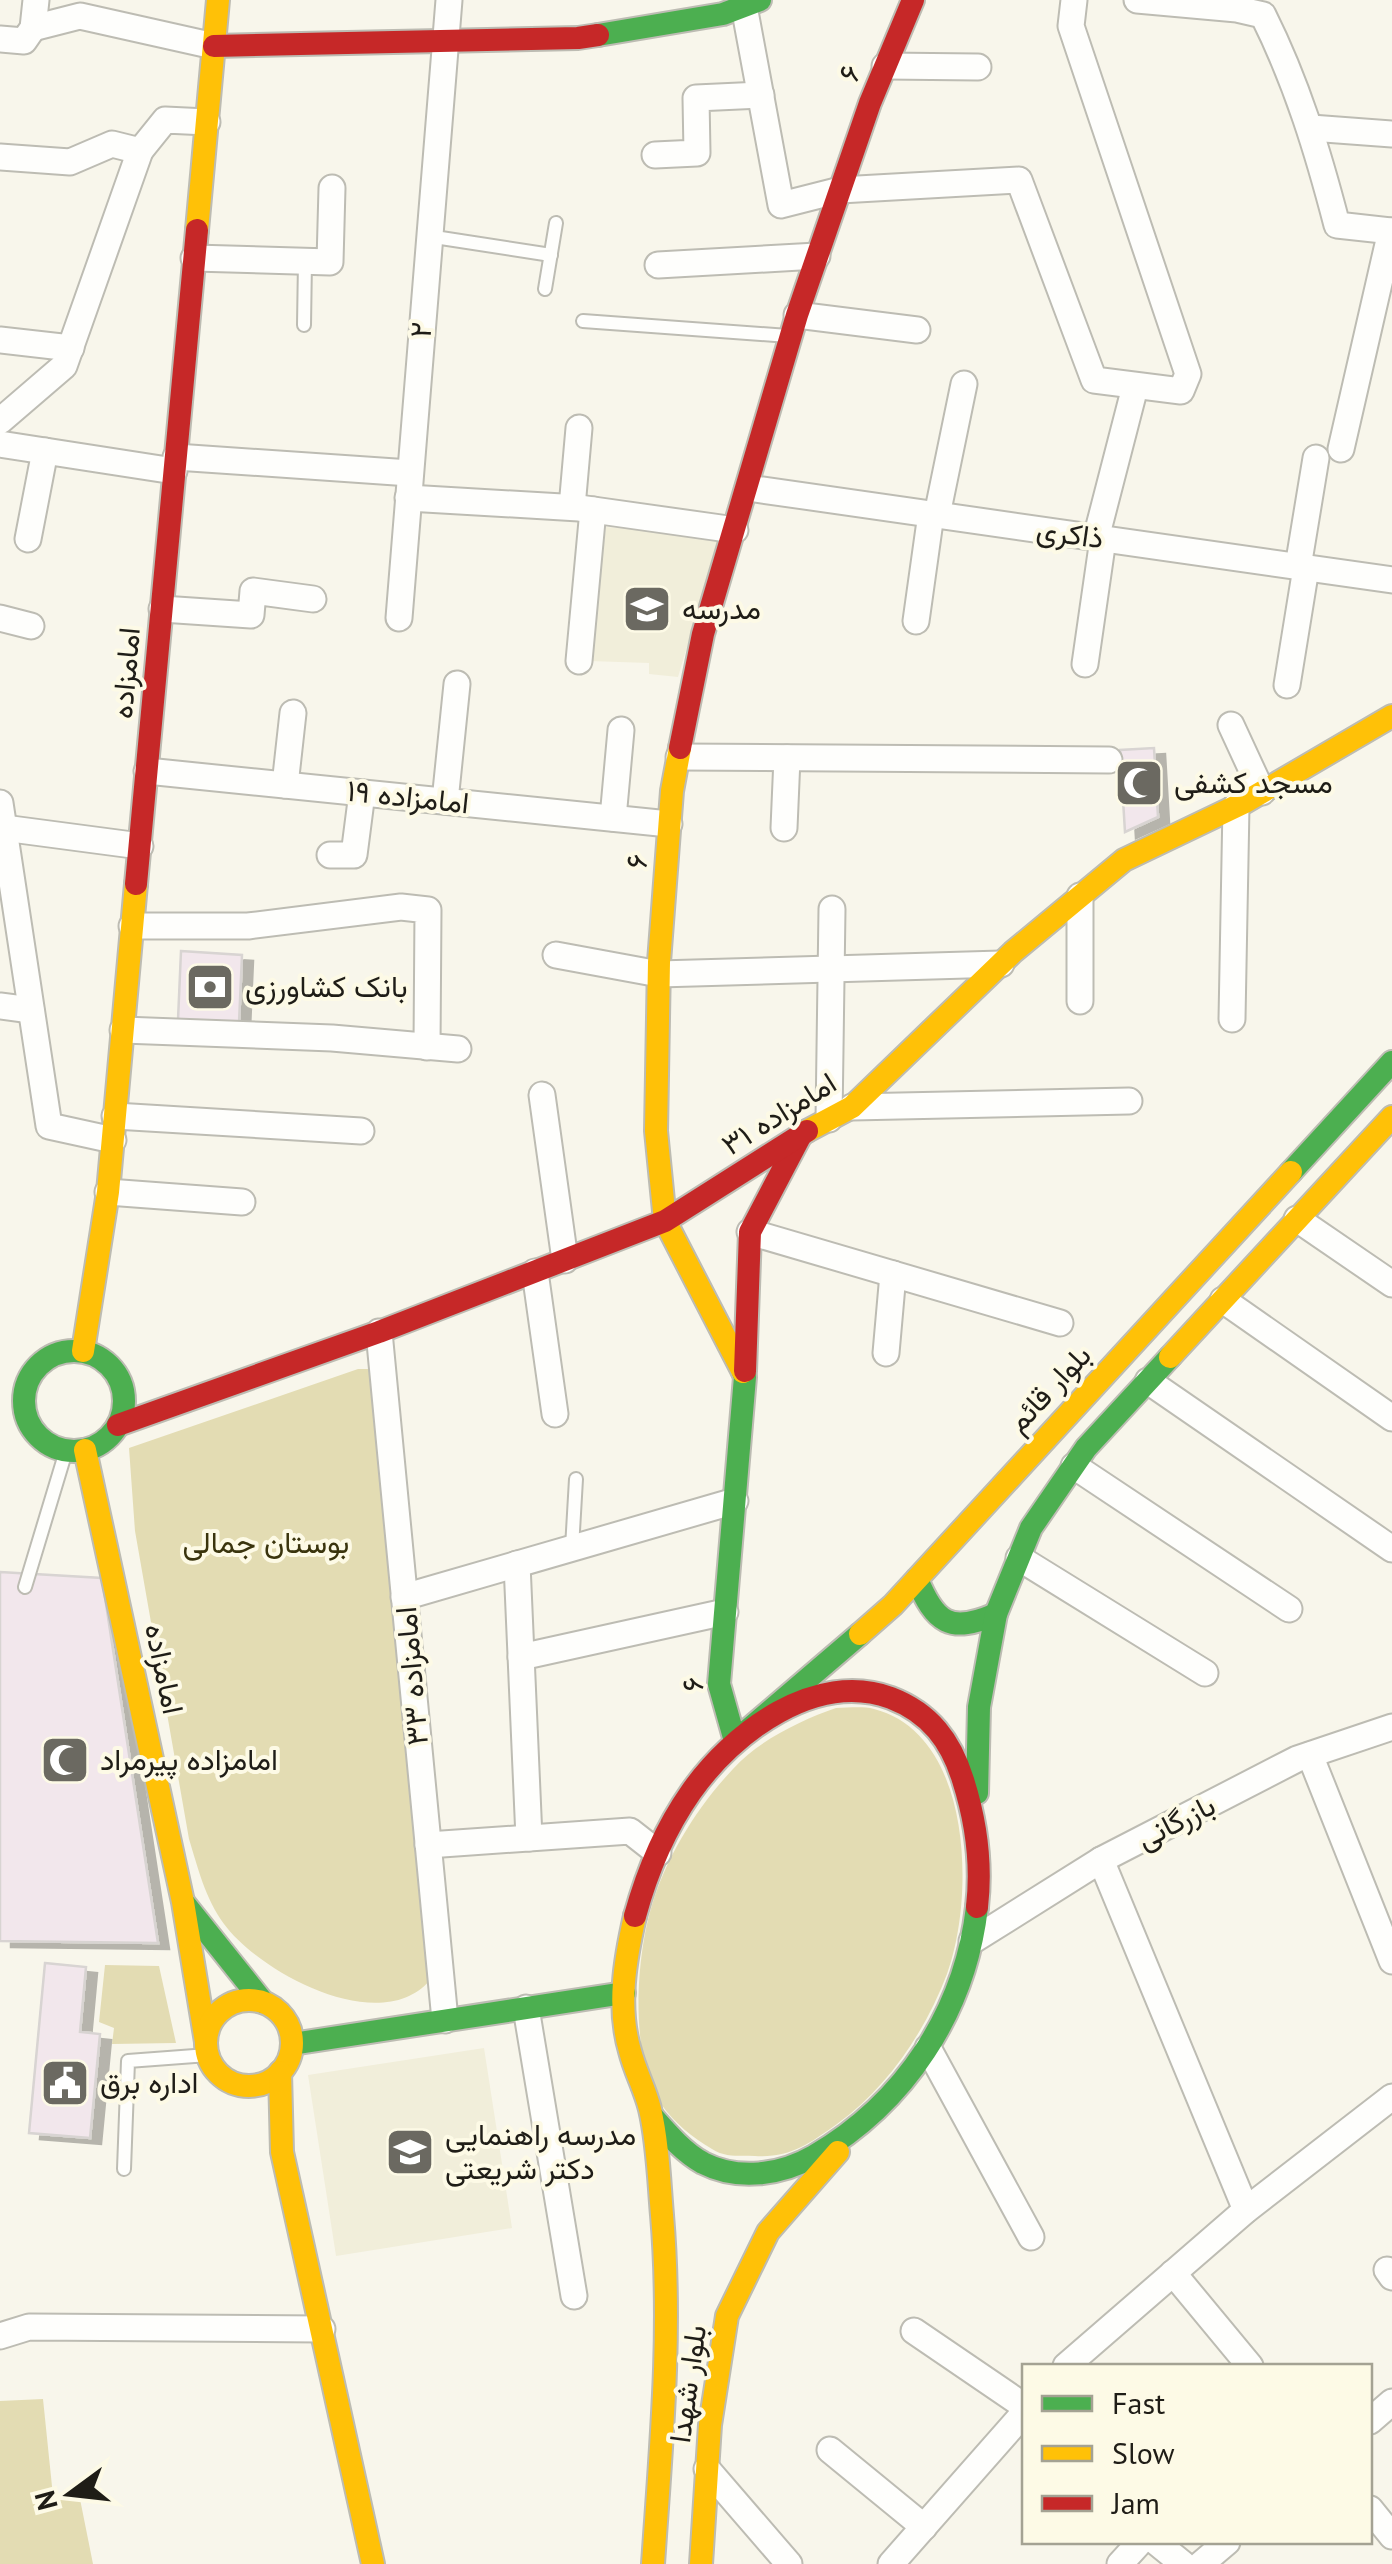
<svg xmlns="http://www.w3.org/2000/svg" width="1392" height="2564" viewBox="0 0 1392 2564" font-family="'PT Sans',Vazirmatn,sans-serif">
  <defs>
    <filter id="shadow"><feDropShadow dx="11" dy="6" stdDeviation="0" flood-color="#0004"/></filter>
  </defs>
  <rect width="100%" height="100%" fill="#f8f6eb"/>
  <g fill="#f1eeda">
    <polygon points="606,527 702,534 718,542 678,677 649,674 649,663 589,661"/>
    <polygon points="484,2048 512,2228 336,2256 308,2075"/>
  </g>
  <g fill="#e3dcb3">
    <path d="M358,1369H379L430,1980C381,2038 260,1973 224,1924C205,1898 198,1868 189,1839L135,1531L129,1448Z"/>
    <path d="M836,1708C848,1708 862,1706 874,1709C973,1734 975,1898 947,1974C925,2032 887,2088 837,2124C809,2144 790,2158 755,2156C738,2155 726,2158 712,2149C692,2137 675,2124 661,2104C629,2057 636,1957 652,1905C667,1855 698,1806 733,1769C758,1741 801,1720 836,1708Z"/>
    <polygon points="105,1965 159,1966 176,2043 112,2044 114,2028 99,2022"/>
    <polygon points="43,2399 53,2496 79,2494 93,2564 0,2564 0,2401"/>
  </g>
  <g fill="#f2e7ec" stroke="#d8d4d2" stroke-width="2.5" filter="url(#shadow)">
    <polygon points="1154,748 1158,817 1125,832 1120,750"/>
    <polygon points="181,951 242,955 239,1023 178,1020"/>
    <polygon points="0,1572 102,1578 158,1943 0,1941"/>
    <polygon points="45,1963 86,1967 80,2032 100,2034 90,2138 29,2133"/>
  </g>
  <g fill="none" stroke-linecap="round" stroke-linejoin="round">
    <g stroke="#bdbcb3" stroke-width="16">
      <g id="lane">
        <polyline points="428,236 551,255"/>
        <polyline points="545,289 556,223"/>
        <polyline points="583,321 788,336"/>
        <polyline points="304,325 305,261"/>
        <polyline points="572,1548 576,1479"/>
        <polyline points="25,1587 66,1451"/>
        <polyline points="124,2169 128,2061 208,2055"/>
      </g>
    </g>
    <g stroke="#bdbcb3" stroke-width="29">
      <g id="street">
        <path d="M1137,0L1237,9L1263,15C1297,83 1318,152 1337,225L1392,231"/>
        <polyline points="744,6 781,205 840,190 1019,180 1094,380 1181,391 1188,374 1071,26 1074,0"/>
        <polyline points="33,28 80,16 214,46"/>
        <polyline points="0,39 24,41 33,28 36,0"/>
        <polyline points="885,66 978,67"/>
        <polyline points="1311,128 1392,134"/>
        <polyline points="655,155 697,153 696,98 761,95"/>
        <polyline points="0,157 70,162 112,144 140,151 165,120 207,122"/>
        <polyline points="194,258 330,262 332,188"/>
        <polyline points="658,265 817,256"/>
        <polyline points="797,315 917,330"/>
        <polyline points="0,340 71,348"/>
        <polyline points="0,421 64,366 140,151"/>
        <polyline points="0,444 174,471"/>
        <polyline points="1341,449 1391,231"/>
        <polyline points="176,457 410,473"/>
        <polyline points="748,488 1392,580"/>
        <polyline points="408,498 579,508 735,530"/>
        <polyline points="572,507 579,428"/>
        <polyline points="937,515 964,384"/>
        <polyline points="1096,538 1135,387"/>
        <polyline points="28,539 45,451"/>
        <polyline points="1298,567 1316,458"/>
        <polyline points="162,609 251,615 253,591 313,599"/>
        <polyline points="0,618 31,626"/>
        <polyline points="399,618 449,0"/>
        <polyline points="916,621 931,514"/>
        <polyline points="579,661 593,510"/>
        <polyline points="1085,664 1103,539"/>
        <polyline points="1287,685 1306,568"/>
        <polyline points="1231,725 1262,792"/>
        <polyline points="679,757 1109,760"/>
        <polyline points="147,771 669,824"/>
        <polyline points="285,785 293,713"/>
        <polyline points="445,801 457,684"/>
        <polyline points="0,803 49,1126 113,1140"/>
        <polyline points="613,818 621,730"/>
        <polyline points="4,828 140,846"/>
        <polyline points="784,828 787,758"/>
        <polyline points="330,855 354,855 362,793"/>
        <polyline points="132,926 248,926 401,907 428,910 427,1047"/>
        <polyline points="556,955 659,974 1001,964"/>
        <polyline points="1080,1001 1080,896"/>
        <polyline points="0,1006 31,1010"/>
        <polyline points="1232,1019 1236,806"/>
        <polyline points="123,1030 332,1038 458,1049"/>
        <polyline points="542,1095 565,1260"/>
        <polyline points="852,1107 1129,1101"/>
        <polyline points="115,1116 361,1131"/>
        <polyline points="829,1119 832,909"/>
        <polyline points="108,1192 242,1202"/>
        <polyline points="1297,1219 1392,1284"/>
        <polyline points="750,1232 1060,1323"/>
        <polyline points="535,1272 555,1414"/>
        <polyline points="1223,1300 1392,1418"/>
        <polyline points="379,1332 445,2020"/>
        <polyline points="886,1353 893,1274"/>
        <polyline points="1148,1381 1392,1549"/>
        <polyline points="1074,1466 1289,1609"/>
        <polyline points="1019,1558 1205,1673"/>
        <polyline points="517,1564 529,1838"/>
        <polyline points="404,1597 735,1501"/>
        <polyline points="521,1657 725,1612"/>
        <polyline points="1310,1755 1392,1961"/>
        <polyline points="428,1845 630,1831 658,1853"/>
        <polyline points="1101,1860 1246,2210"/>
        <polyline points="972,1941 1101,1860 1297,1759 1392,1727"/>
        <polyline points="526,2008 574,2296"/>
        <polyline points="928,2048 1031,2237"/>
        <polyline points="1387,2270 1392,2277"/>
        <polyline points="1173,2273 1250,2366"/>
        <polyline points="914,2331 1024,2406"/>
        <polyline points="0,2336 29,2327 322,2329"/>
        <polyline points="1066,2366 1246,2210 1392,2097"/>
        <polyline points="1370,2421 1392,2402"/>
        <polyline points="830,2450 924,2527"/>
        <polyline points="707,2469 789,2564"/>
        <polyline points="1370,2509 1392,2536"/>
        <polyline points="1156,2542 1183,2564"/>
        <polyline points="891,2564 1024,2413"/>
        <polyline points="1120,2564 1140,2542"/>
        <polyline points="1201,2564 1227,2542"/>
      </g>
    </g>
    <g stroke="#bdbcb3" stroke-width="26">
      <g id="fast">
        <polyline points="598,35 723,14 760,0"/>
        <polyline points="1291,1172 1392,1062"/>
        <circle cx="74" cy="1401" r="50"/>
        <polyline points="743,1372 745,1377 719,1684 735,1741 860,1634"/>
        <path d="M917,1579C935,1623 950,1634 996,1614"/>
        <polyline points="977,1793 979,1707 996,1614 1031,1528 1086,1448 1170,1357"/>
        <polyline points="184,1903 263,2002"/>
        <polyline points="292,2044 624,1993"/>
        <path d="M652,2116C667,2133 683,2152 703,2163C738,2181 781,2175 814,2156C905,2103 965,2012 977,1907"/>
      </g>
    </g>
    <g stroke="#bdbcb3" stroke-width="26">
      <g id="slow">
        <polyline points="197,230 218,0"/>
        <polyline points="680,748 672,791 659,962 656,1131 665,1221 743,1372"/>
        <polyline points="807,1131 852,1107 1013,952 1124,860 1245,802 1392,716"/>
        <polyline points="83,1351 108,1192 136,884"/>
        <polyline points="1170,1357 1392,1117"/>
        <polyline points="85,1450 183,1902 206,2042"/>
        <polyline points="860,1634 893,1605 1291,1172"/>
        <path d="M635,1916C625,1960 617,2007 630,2051C635,2071 645,2089 650,2109C658,2143 659,2180 662,2215C672,2332 661,2447 653,2564"/>
        <circle cx="249" cy="2043" r="43"/>
        <polyline points="280,2072 282,2152 373,2564"/>
        <polyline points="701,2564 710,2425 727,2316 768,2232 838,2152"/>
      </g>
    </g>
    <g stroke="#bdbcb3" stroke-width="26">
      <g id="jam">
        <polyline points="214,46 578,38 598,35"/>
        <polyline points="680,748 703,634 797,315 870,103 913,0"/>
        <polyline points="136,884 197,230"/>
        <polyline points="745,1371 750,1232 801,1135"/>
        <polyline points="118,1425 379,1332 665,1221 807,1131"/>
        <path d="M635,1916C647,1872 665,1829 691,1792C733,1732 816,1670 891,1698C930,1713 951,1741 963,1780C976,1821 982,1864 977,1907"/>
      </g>
    </g>
    <use href="#lane" stroke="#fefefc" stroke-width="12"/>
    <use href="#street" stroke="#fefefc" stroke-width="25"/>
    <use href="#fast" stroke="#4caf50" stroke-width="22"/>
    <use href="#slow" stroke="#ffc107" stroke-width="22"/>
    <use href="#jam" stroke="#c62828" stroke-width="22"/>
  </g>
  <defs>
    <g id="school-square" transform="scale(2.5)"><rect x="-9" y="-9" width="18" height="18" rx="4" fill="#6b6961" stroke="#fdfae6"/><path d="M0-5L7-2L0 1L-7-2ZM-4 1L0 2.5L4 1V4Q0 6-4 4Z" fill="#fff"/></g>
    <g id="mosque-square" transform="scale(2.5)"><rect x="-9" y="-9" width="18" height="18" rx="4" fill="#6b6961" stroke="#fdfae6"/><path d="M3.5-4.9A6 6 0 1 0 3.5 4.9A5 5 0 1 1 3.5-4.9Z" fill="#fff"/></g>
    <g id="bank-square" transform="scale(2.5)"><rect x="-9" y="-9" width="18" height="18" rx="4" fill="#6b6961" stroke="#fdfae6"/><path d="M-6-4H6V4H-6ZM0-2.3a2.3 2.3 0 1 0 0 4.6a2.3 2.3 0 1 0 0-4.6Z" fill="#fff"/></g>
    <g id="civic-square" transform="scale(2.5)"><rect x="-9" y="-9" width="18" height="18" rx="4" fill="#6b6961" stroke="#fdfae6"/><path d="M-.6-6.5H3V-4.5H.6V-3L4-1V1h2V6H-6V1h2V-1L-.6-3ZM-1.2 2.5V6h2.4V2.5Z" fill="#fff"/></g>
  </defs>
  <g fill-rule="evenodd">
    <use href="#school-square" x="647" y="609"/>
    <use href="#mosque-square" x="1139" y="783"/>
    <use href="#bank-square" x="210" y="987"/>
    <use href="#mosque-square" x="65" y="1760"/>
    <use href="#civic-square" x="65" y="2083"/>
    <use href="#school-square" x="410" y="2152"/>
  </g>
  <g text-anchor="middle" stroke-width="8" stroke-linejoin="round" paint-order="stroke">
    <g font-size="30" fill="#1f1d17" stroke="#fdfae6">
      <text transform="translate(850 73) rotate(-68)" y="10">۶</text>
      <text transform="translate(421 330) rotate(-86)" y="10">۲</text>
      <text transform="translate(1070 534) rotate(8)" y="10">ذاکری</text>
      <text transform="translate(126 673) rotate(-85)" y="10">امامزاده</text>
      <text transform="translate(408 797) rotate(6)" y="10">امامزاده ۱۹</text>
      <text transform="translate(637 861) rotate(-86)" y="10">۶</text>
      <text transform="translate(779 1114) rotate(-32)" y="10">امامزاده ۳۱</text>
      <text transform="translate(1049 1389) rotate(-47)" y="10">بلوار قائم</text>
      <text transform="translate(164 1669) rotate(78)" y="10">امامزاده</text>
      <text transform="translate(412 1676) rotate(-95)" y="10">امامزاده ۳۳</text>
      <text transform="translate(693 1684) rotate(-95)" y="10">۶</text>
      <text transform="translate(1176 1822) rotate(-27)" y="10">بازرگانی</text>
      <text transform="translate(688 2384) rotate(-82)" y="10">بلوار شهدا</text>
    </g>
    <g font-size="30" fill="#1f1d17" stroke="#fdfae6" text-anchor="start">
      <text x="682" y="619">مدرسه</text>
      <text x="1174" y="793">مسجد کشفی</text>
      <text x="245" y="997">بانک کشاورزی</text>
      <text x="100" y="1770">امامزاده پیرمراد</text>
      <text x="100" y="2093">اداره برق</text>
      <text x="445" y="2145">مدرسه راهنمایی<tspan x="445" dy="34">دکتر شریعتی</tspan></text>
    </g>
    <g font-size="30" fill="#3a340d" stroke="#fdfae6">
      <text x="266" y="1553">بوستان جمالی</text>
    </g>
  </g>
  <rect x="1022" y="2364" width="350" height="180" fill="#fdfae6" stroke="#a4a293" stroke-width="2.5"/>
  <rect x="1042" y="2396" width="50" height="15" fill="#4caf50" stroke="#a4a293" stroke-width="2.5"/>
  <text x="1112" y="2414" font-size="30" fill="#1f1d17">Fast</text>
  <rect x="1042" y="2446" width="50" height="15" fill="#ffc107" stroke="#a4a293" stroke-width="2.5"/>
  <text x="1112" y="2464" font-size="30" fill="#1f1d17">Slow</text>
  <rect x="1042" y="2496" width="50" height="15" fill="#c62828" stroke="#a4a293" stroke-width="2.5"/>
  <text x="1112" y="2514" font-size="30" fill="#1f1d17">Jam</text>
  <g transform="translate(70 2494) rotate(255)" stroke="#fdfae6" stroke-width="8" paint-order="stroke">
  <path d="M0-8L18 38L0 25L-18 38Z" fill="#1f1d17"/>
  <text y="-15" font-size="28" font-weight="bold" text-anchor="middle" fill="#1f1d17">N</text>
  </g>
</svg>
